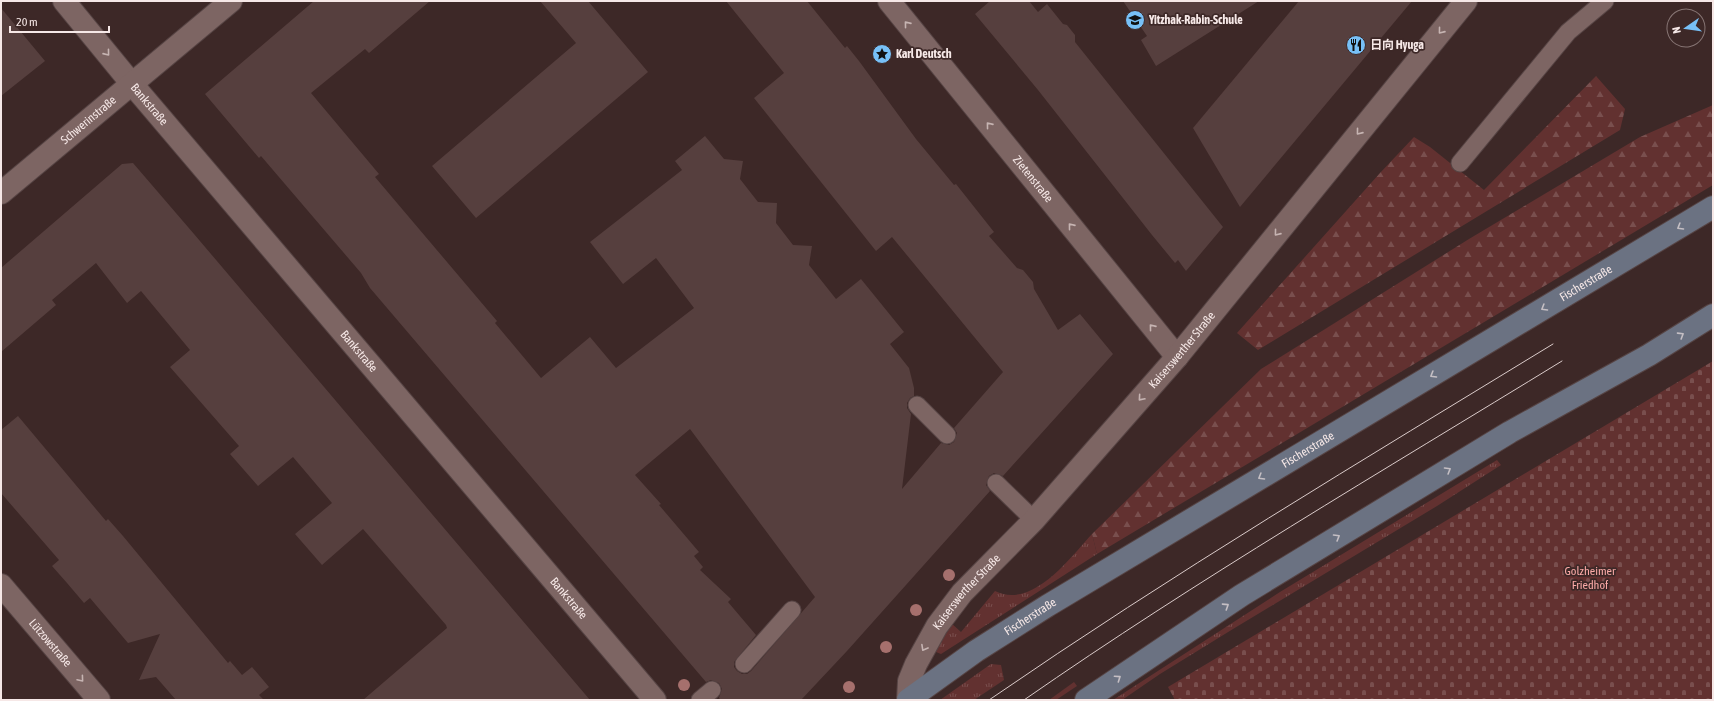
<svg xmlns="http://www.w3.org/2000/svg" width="1714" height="701" viewBox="0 0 1714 701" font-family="'Asap Condensed','Noto Sans SC',sans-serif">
  <defs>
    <pattern id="grass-tufts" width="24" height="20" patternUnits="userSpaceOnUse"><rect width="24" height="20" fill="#623130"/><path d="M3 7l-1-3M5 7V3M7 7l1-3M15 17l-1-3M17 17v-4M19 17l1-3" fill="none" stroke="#794f4e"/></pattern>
    <pattern id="forest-firs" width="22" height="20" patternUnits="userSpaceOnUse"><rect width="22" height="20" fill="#623130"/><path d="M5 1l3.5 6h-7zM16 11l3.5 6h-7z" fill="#794f4e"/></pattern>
    <pattern id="cemetery-stones" width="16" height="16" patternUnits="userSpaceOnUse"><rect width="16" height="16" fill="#623130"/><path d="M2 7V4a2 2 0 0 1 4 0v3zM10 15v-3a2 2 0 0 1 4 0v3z" fill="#794f4e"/></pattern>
  </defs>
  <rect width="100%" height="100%" fill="#3d2827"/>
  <g fill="url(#grass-tufts)">
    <polygon points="1497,460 1501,465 1437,506 1233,629 1160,674 1122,700 1113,700 1280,592"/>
    <path d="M1092,534L1097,554L941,654L936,652L935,649L951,623L961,632L995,591C1032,610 1070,558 1092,534Z"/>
    <polygon points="991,664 1001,665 1004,680 974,700 940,700"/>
    <polygon points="1074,682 1077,686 1056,700 1049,700"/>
  </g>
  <g fill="url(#forest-firs)">
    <polygon points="1596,76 1625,109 1620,130 1258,350 1237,333 1380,173 1414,137 1430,147 1484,190"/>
    <polygon points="1713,105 1713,185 1097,554 1092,534 1261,369 1469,239 1640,137"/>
  </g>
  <polygon fill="url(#cemetery-stones)" points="1713,361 1713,700 1175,700 1168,687"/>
  <g fill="#563f3e" fill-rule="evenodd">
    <path d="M314,1H430L369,53L365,49L311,93L379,174L375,177L497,321L495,323L541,378L590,337L616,368L694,308L656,258L623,284L590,242L682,170L675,161L705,136L724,159L743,161L740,179L758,202L777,203L776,223L793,245L812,246L809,265L836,299L861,279L904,332L890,344L909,368L914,388V396L910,398L907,403V408L911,414L902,489L941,443L949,445L954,442L957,433L954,428L1003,372L892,237L876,251L754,98L784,73L726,1H807L845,48L847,46L859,61L916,139L954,185L956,184L994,232L989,236L1017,268L1023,270L1033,282L1034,289L1058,330L1080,314L1113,354L1003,476L994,473L989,476L986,485L990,491L847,651L801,700H721L719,698L722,689L719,683L711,680L706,682L370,288L361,273L261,156L259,158L205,94ZM690,429L815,597L751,671L747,674H742L737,671L734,667V662L756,635L728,602L731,599L700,570L703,567L694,556L699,552L659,505L661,504L635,475Z"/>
    <polygon points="540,1 588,1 648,72 476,218 432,166 576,43"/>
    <polygon points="990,1 1029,1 1038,12 1047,4 1063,24 1067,25 1075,35 1075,42 1223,227 1186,271 1178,260 1175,263 1152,235 1038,90 975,14"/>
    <polygon points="1123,1 1259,1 1156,66 1141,40 1147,36"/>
    <polygon points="1299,1 1412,1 1240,207 1193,128"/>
    <polygon points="1,8 45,61 1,96"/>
    <polygon points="133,163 194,234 590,700 363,700 447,628 446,625 363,529 322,565 295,534 332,503 293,457 258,486 230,454 239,446 170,367 190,350 141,291 127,303 96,263 52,300 56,305 1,352 1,268 122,164"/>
    <polygon points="18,416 106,521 108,519 123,536 228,663 230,661 242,675 252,667 269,687 259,695 264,700 176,700 156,677 139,680 160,634 128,643 90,598 84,603 67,583 52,566 59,560 1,493 1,430"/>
  </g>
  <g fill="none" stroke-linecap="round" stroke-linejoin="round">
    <g stroke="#564444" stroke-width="19">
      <g id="service">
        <polyline points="1460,163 1568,32 1605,1"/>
        <polyline points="917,405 947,435"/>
        <polyline points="996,483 1034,520"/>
        <polyline points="744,664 792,610"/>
        <polyline points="700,700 712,690"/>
      </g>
    </g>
    <g stroke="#564444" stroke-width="24">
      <g id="minor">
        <path id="s1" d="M64,1L132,84L655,700"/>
        <path id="s2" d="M889,1L1177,357"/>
        <path id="s3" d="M1,193L231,1"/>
        <path id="s4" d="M1,585L99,700"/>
        <path id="s5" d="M908,700L909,681L916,664L937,626L962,593L1034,520L1177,357L1466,1"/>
      </g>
    </g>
    <g stroke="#564444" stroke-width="24">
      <g id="secondary">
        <path id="s6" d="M908,700L976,651L1047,606L1713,207"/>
        <polyline points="1086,700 1242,595 1510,432 1649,355 1713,315"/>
      </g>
    </g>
    <use href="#service" stroke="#7d6563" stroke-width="17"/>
    <use href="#minor" stroke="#7d6563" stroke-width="22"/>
    <use href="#secondary" stroke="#6b7282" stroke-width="22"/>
    <g stroke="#dacbca" stroke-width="1">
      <path d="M989,700C1172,574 1363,460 1553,344"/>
      <path d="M1024,700C1198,579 1381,472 1562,361"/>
    </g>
  </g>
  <g fill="#a6706d">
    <circle cx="949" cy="575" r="6"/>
    <circle cx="916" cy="610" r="6"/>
    <circle cx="886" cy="647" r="6"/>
    <circle cx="684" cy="685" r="6"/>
    <circle cx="849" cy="687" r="6"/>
  </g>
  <defs><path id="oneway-chevron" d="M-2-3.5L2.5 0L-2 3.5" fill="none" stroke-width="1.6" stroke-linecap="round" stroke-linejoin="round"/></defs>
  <g stroke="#c6b4b2">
    <use href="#oneway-chevron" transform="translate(907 24) rotate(-129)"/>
    <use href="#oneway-chevron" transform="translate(1441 31) rotate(129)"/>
    <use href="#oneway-chevron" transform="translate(107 53) rotate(51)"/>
    <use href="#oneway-chevron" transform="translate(989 125) rotate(-129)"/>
    <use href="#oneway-chevron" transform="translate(1359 132) rotate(129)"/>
    <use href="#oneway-chevron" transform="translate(1071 226) rotate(-129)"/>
    <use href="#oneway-chevron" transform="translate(1277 233) rotate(129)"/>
    <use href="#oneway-chevron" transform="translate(1152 327) rotate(-129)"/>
    <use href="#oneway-chevron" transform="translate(1141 398) rotate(131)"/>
    <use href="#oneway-chevron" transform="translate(924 648) rotate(119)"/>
    <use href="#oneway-chevron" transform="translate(81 679) rotate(50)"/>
  </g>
  <g stroke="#c5bfc4">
    <use href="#oneway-chevron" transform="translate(1680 227) rotate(149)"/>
    <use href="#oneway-chevron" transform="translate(1544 308) rotate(149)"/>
    <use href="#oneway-chevron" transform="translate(1681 335) rotate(-32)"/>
    <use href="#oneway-chevron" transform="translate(1433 375) rotate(149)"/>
    <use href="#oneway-chevron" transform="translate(1448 470) rotate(-31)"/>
    <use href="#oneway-chevron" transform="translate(1261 477) rotate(149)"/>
    <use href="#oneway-chevron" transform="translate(1337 537) rotate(-31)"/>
    <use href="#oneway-chevron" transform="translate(1226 606) rotate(-33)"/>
    <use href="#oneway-chevron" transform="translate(1118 678) rotate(-34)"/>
  </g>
  <defs>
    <g id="school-disc" transform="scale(1)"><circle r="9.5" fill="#77c0f7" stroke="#3d2827"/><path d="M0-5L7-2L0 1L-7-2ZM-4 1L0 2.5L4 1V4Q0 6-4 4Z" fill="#111"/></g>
    <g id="restaurant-disc" transform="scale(1)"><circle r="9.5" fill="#77c0f7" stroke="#3d2827"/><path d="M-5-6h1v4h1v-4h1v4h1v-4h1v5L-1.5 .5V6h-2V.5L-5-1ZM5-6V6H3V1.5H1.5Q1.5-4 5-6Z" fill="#111"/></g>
    <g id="sight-disc" transform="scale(1)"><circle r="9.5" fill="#77c0f7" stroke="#3d2827"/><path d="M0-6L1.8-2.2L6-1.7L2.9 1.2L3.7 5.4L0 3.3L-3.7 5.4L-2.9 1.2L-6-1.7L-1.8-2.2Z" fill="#111"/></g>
  </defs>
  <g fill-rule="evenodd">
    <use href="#school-disc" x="1135" y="20"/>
    <use href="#restaurant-disc" x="1356" y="45"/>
    <use href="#sight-disc" x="882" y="54"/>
  </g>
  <g text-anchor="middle" stroke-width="3.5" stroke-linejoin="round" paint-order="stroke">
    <g font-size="12" font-weight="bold" fill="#f6e8e7" stroke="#3d2827" text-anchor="start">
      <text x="1149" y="24">Yitzhak-Rabin-Schule</text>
      <text x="1370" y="49">日向 Hyuga</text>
      <text x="896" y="58">Karl Deutsch</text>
    </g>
    <g font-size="12" fill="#f6e8e7" stroke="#3d2827">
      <text dy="4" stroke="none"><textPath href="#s1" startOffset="134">Bankstraße</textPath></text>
      <text dy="4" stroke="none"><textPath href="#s3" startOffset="114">Schwerinstraße</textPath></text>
      <text dy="4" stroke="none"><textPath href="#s2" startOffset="229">Zietenstraße</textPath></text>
      <text dy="4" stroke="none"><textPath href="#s6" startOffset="796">Fischerstraße</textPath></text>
      <text dy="4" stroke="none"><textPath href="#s5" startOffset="450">Kaiserswerther Straße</textPath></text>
      <text dy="4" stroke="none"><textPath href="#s1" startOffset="458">Bankstraße</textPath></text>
      <text dy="4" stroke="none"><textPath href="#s6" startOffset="472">Fischerstraße</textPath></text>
      <text dy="4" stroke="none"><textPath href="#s5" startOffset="126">Kaiserswerther Straße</textPath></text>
      <text dy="4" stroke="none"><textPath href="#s1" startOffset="782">Bankstraße</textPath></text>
      <text dy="4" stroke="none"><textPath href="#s6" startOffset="148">Fischerstraße</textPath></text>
      <text dy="4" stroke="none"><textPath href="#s4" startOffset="76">Lützowstraße</textPath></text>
    </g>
    <g font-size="12" fill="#fbaaa7" stroke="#3d2827">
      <text x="1590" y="575">Golzheimer<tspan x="1590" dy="14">Friedhof</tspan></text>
    </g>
  </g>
  <rect width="1714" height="701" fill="none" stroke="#f6e8e7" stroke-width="4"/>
  <g transform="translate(1686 28) rotate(257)"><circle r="19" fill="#3d2827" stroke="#877574"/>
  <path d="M0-3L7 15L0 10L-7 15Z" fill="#77c0f7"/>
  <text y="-6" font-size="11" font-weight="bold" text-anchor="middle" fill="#f6e8e7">N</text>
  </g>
  <path d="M10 26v6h99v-6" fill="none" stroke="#f6e8e7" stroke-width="2"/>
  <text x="16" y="26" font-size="12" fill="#f6e8e7" stroke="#3d2827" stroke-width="3" paint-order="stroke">20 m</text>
</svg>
